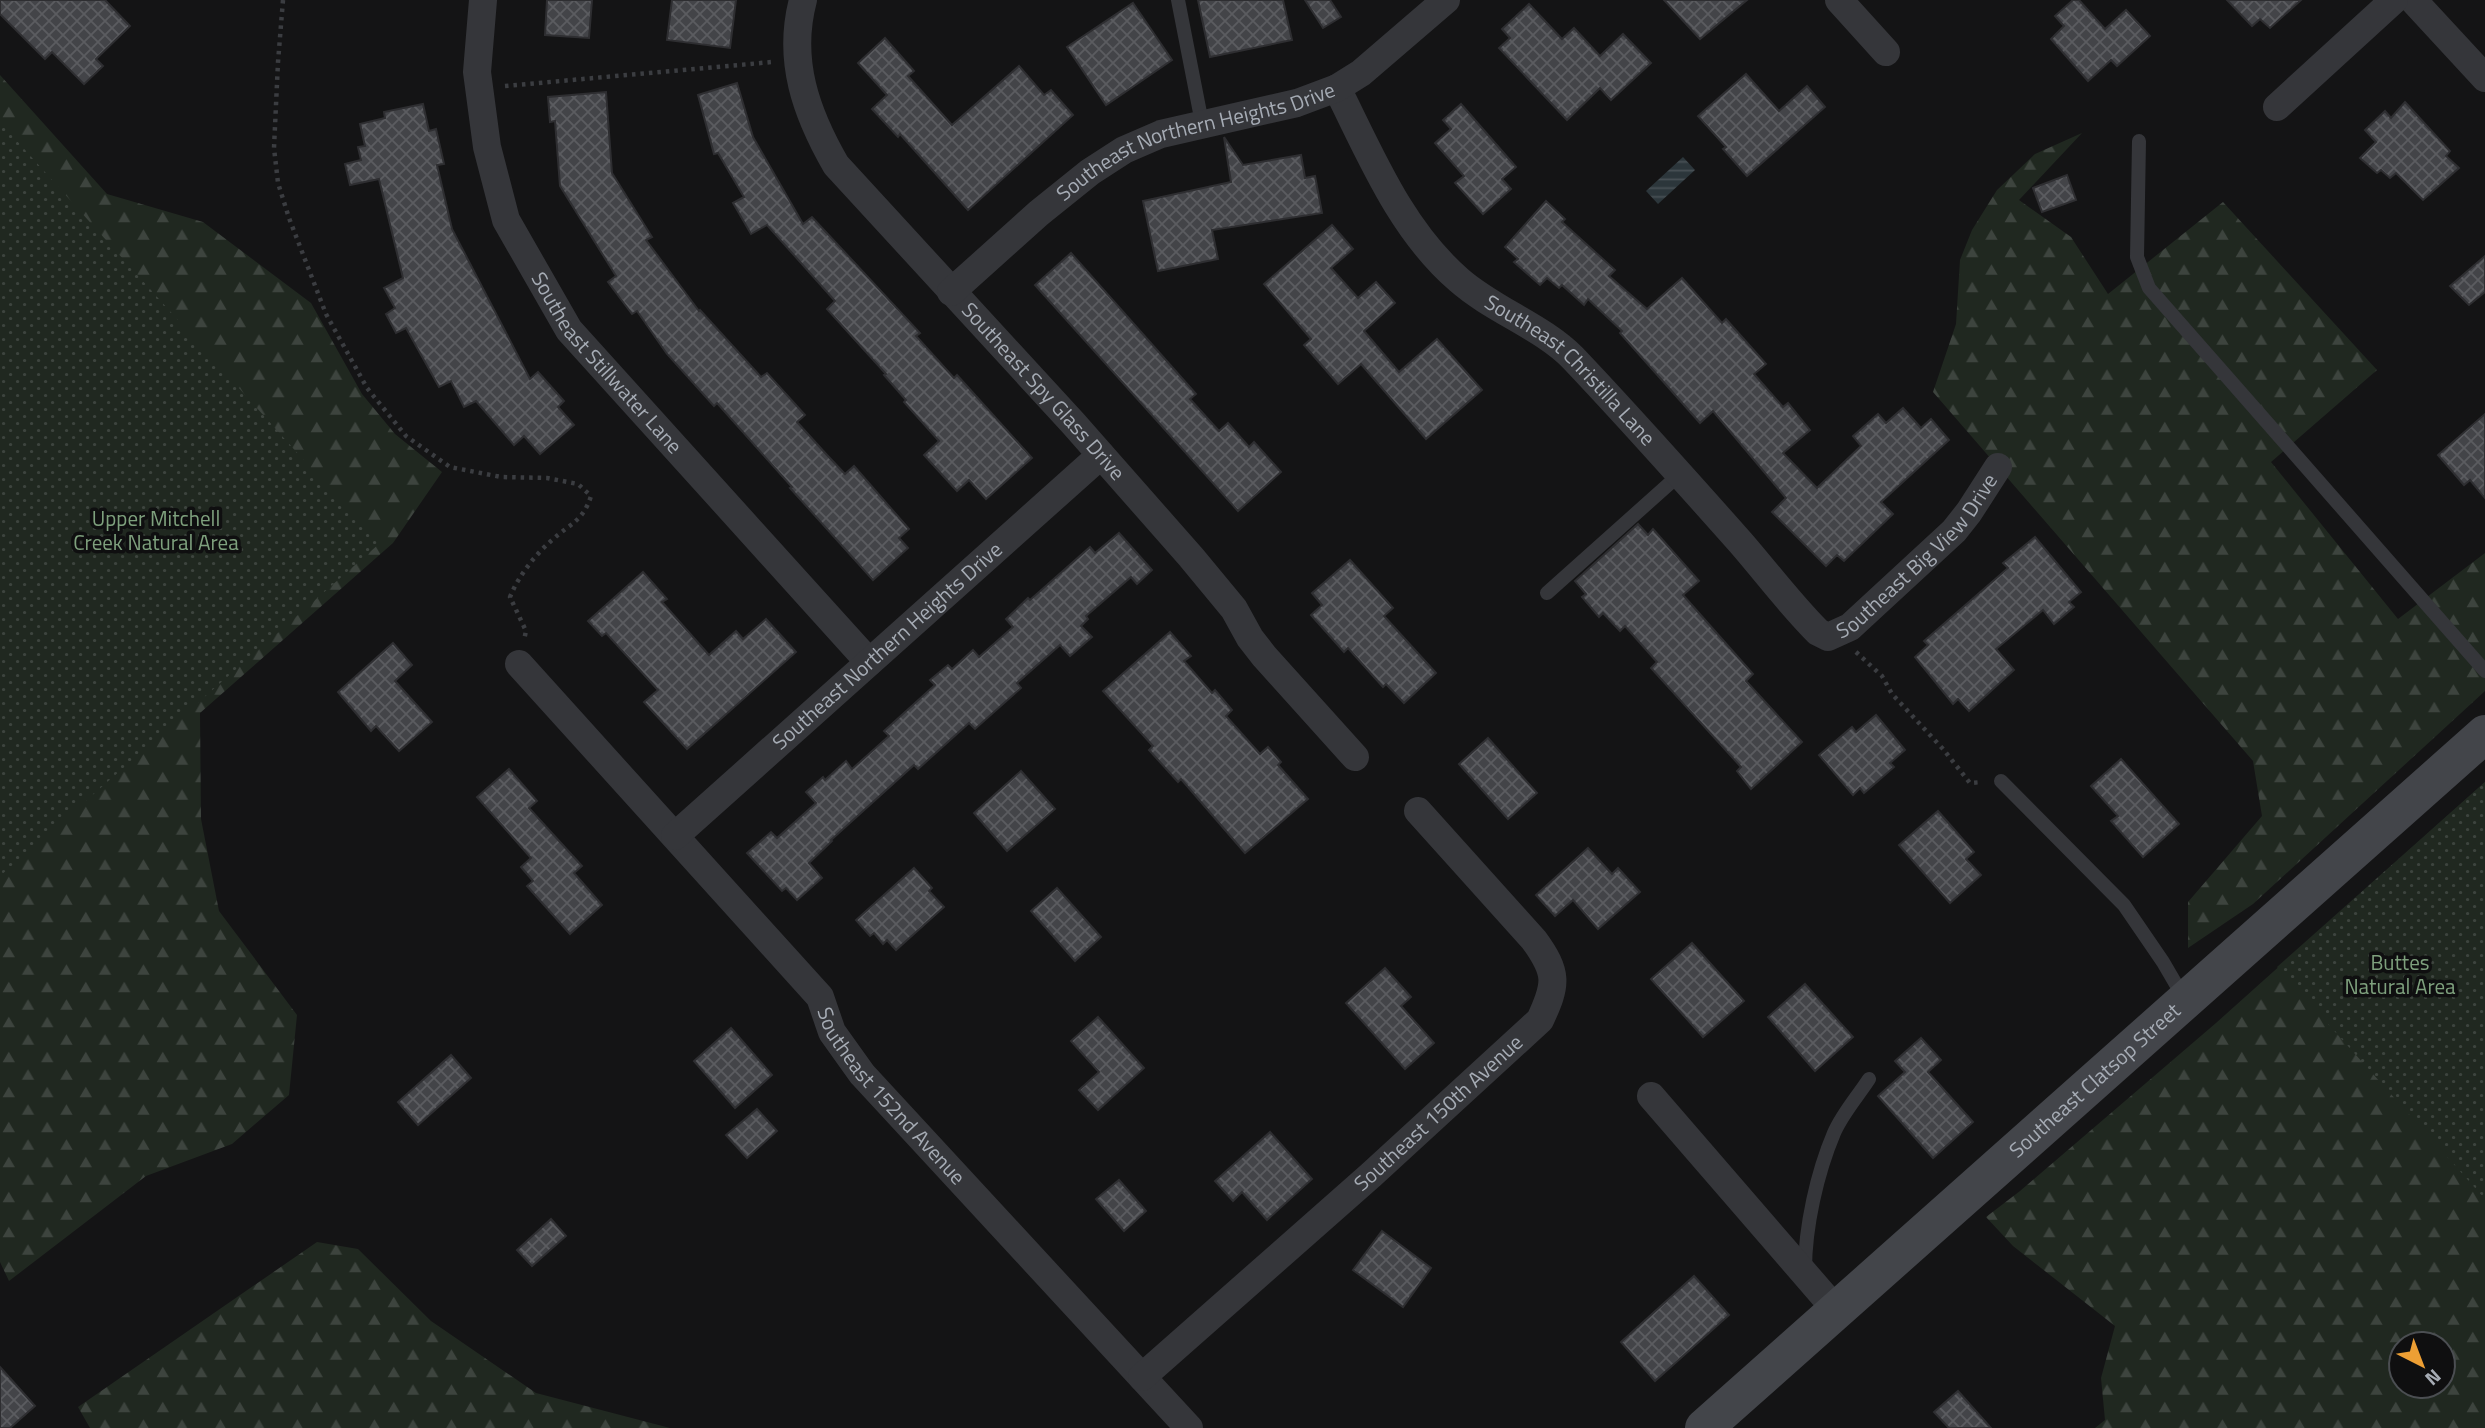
<svg xmlns="http://www.w3.org/2000/svg" width="2485" height="1428" viewBox="0 0 2485 1428" font-family="'Titillium Web',sans-serif">
  <defs>
    <pattern id="forest-firs" width="22" height="20" patternUnits="userSpaceOnUse" patternTransform="scale(1.75)"><rect width="22" height="20" fill="#202820"/><path d="M5 1l3.5 6h-7zM16 11l3.5 6h-7z" fill="#3d443e"/></pattern>
    <pattern id="park-dots" width="8" height="8" patternUnits="userSpaceOnUse" patternTransform="scale(1.75)"><rect width="8" height="8" fill="#202820"/><path d="M2 2h.1M6 6h.1" fill="none" stroke="#3d443e" stroke-width="1.8" stroke-linecap="round"/></pattern>
    <pattern id="water-rules" width="6" height="5" patternUnits="userSpaceOnUse" patternTransform="scale(1.75)"><rect width="6" height="5" fill="#2c363b"/><path d="M0 2.5h6" fill="none" stroke="#485055"/></pattern>
    <pattern id="building-cross-hatch" width="8" height="8" patternUnits="userSpaceOnUse" patternTransform="scale(1.75)"><rect width="8" height="8" fill="#434448"/><path d="M0 0l8 8M0 8l8-8" fill="none" stroke="#5b5c60"/></pattern>
  </defs>
  <rect width="100%" height="100%" fill="#141415"/>
  <g fill="url(#forest-firs)" fill-rule="evenodd">
    <polygon points="0,75 107,194 203,222 311,303 362,394 395,434 442,472 393,543 200,713 201,819 219,911 297,1015 289,1095 232,1144 146,1176 9,1281 0,1262"/>
    <polygon points="2082,133 2019,200 2071,237 2108,294 2223,202 2377,370 2271,462 2398,619 2485,553 2485,691 2253,904 2188,948 2188,902 2262,816 2253,761 1933,392 1956,324 1960,260 1972,230 1997,190 2035,154"/>
    <path d="M2485,782V1428H2095L2105,1420L2101,1378L2115,1326L2013,1246L1986,1217L2020,1191L2216,1023ZM2401,1344H2443V1386H2401Z"/>
    <polygon points="317,1242 358,1249 431,1321 536,1393 670,1428 90,1428 78,1407"/>
  </g>
  <g fill="url(#park-dots)">
    <polygon points="0,122 379,544 0,876"/>
    <polygon points="2485,782 2485,1199 2277,967"/>
  </g>
  <polygon fill="url(#water-rules)" points="1683,157 1695,170 1658,204 1646,191"/>
  <g fill="url(#building-cross-hatch)" stroke="#2e2e31" stroke-width="2">
    <polygon points="0,0 105,0 130,26 96,59 103,66 84,84 52,52 45,59 0,14"/>
    <polygon points="547,0 592,0 589,38 545,35"/>
    <polygon points="672,0 736,0 730,48 667,40"/>
    <polygon points="1198,0 1283,0 1292,40 1210,57"/>
    <polygon points="1305,0 1330,0 1341,17 1323,28"/>
    <polygon points="1664,0 1747,0 1700,39"/>
    <polygon points="2073,0 2079,0 2105,29 2126,10 2150,36 2117,66 2111,60 2088,81 2051,39 2064,26 2055,16"/>
    <polygon points="2227,0 2301,0 2270,28 2260,19 2252,26"/>
    <polygon points="1133,3 1172,60 1106,105 1067,47"/>
    <polygon points="1529,4 1562,39 1574,28 1600,56 1623,34 1651,63 1611,100 1600,88 1567,120 1499,48 1510,38 1502,29"/>
    <polygon points="885,38 914,71 908,76 952,125 1019,66 1044,95 1051,90 1073,115 968,210 900,134 898,137 872,109 887,95 858,63"/>
    <polygon points="1746,74 1779,111 1807,86 1825,107 1747,176 1723,149 1726,147 1698,116"/>
    <polygon points="737,83 753,137 803,224 812,217 920,333 916,336 954,378 957,375 1032,458 986,499 969,480 957,491 924,455 939,441 904,402 906,400 884,375 886,374 827,309 835,301 767,225 751,234 733,203 744,197 718,153 714,154 698,95"/>
    <polygon points="606,92 612,173 652,237 646,240 699,311 700,310 761,377 767,373 805,415 797,422 827,455 845,474 854,466 909,529 899,538 908,548 873,580 790,488 792,487 717,403 714,406 667,354 637,311 632,314 608,282 616,276 560,186 555,121 550,122 548,97"/>
    <polygon points="2405,102 2450,151 2446,156 2459,168 2423,200 2396,173 2390,178 2381,170 2377,173 2360,158 2376,142 2365,130 2385,111 2391,118"/>
    <polygon points="423,104 429,131 436,129 444,164 437,165 452,229 530,379 538,372 564,401 558,407 574,425 540,454 524,436 514,445 476,401 464,407 451,381 439,387 406,328 396,333 386,314 395,308 384,288 403,278 379,179 350,185 345,164 361,160 358,147 365,146 360,124 385,118 384,112"/>
    <polygon points="1461,104 1516,167 1502,179 1511,189 1483,214 1455,183 1464,176 1435,143 1451,129 1443,120"/>
    <polygon points="1224,137 1243,165 1301,155 1305,178 1315,176 1322,213 1212,230 1218,259 1158,271 1143,201 1231,182"/>
    <polygon points="2067,175 2076,200 2042,212 2033,188"/>
    <polygon points="1546,201 1565,219 1562,222 1615,270 1609,276 1647,309 1682,278 1722,323 1726,319 1766,364 1754,374 1783,407 1788,403 1810,430 1783,453 1817,488 1861,446 1853,436 1878,414 1886,423 1903,408 1921,428 1931,419 1949,440 1881,502 1893,514 1844,561 1837,555 1826,566 1772,512 1786,498 1713,411 1700,423 1620,333 1622,331 1588,299 1584,305 1562,285 1559,288 1547,278 1540,285 1514,262 1518,259 1505,247"/>
    <polygon points="1332,225 1353,249 1331,268 1358,298 1376,282 1395,303 1364,331 1399,372 1437,339 1482,390 1426,439 1361,364 1338,384 1304,345 1311,339 1264,284"/>
    <polygon points="1071,253 1196,394 1190,399 1219,431 1228,423 1249,447 1254,442 1281,472 1238,511 1035,285"/>
    <polygon points="2485,256 2485,292 2469,305 2450,286"/>
    <polygon points="2485,414 2485,498 2470,480 2464,485 2438,455"/>
    <polygon points="1638,524 1648,535 1653,529 1699,581 1683,595 1753,674 1746,681 1802,742 1751,789 1737,771 1741,767 1651,668 1657,662 1625,626 1620,631 1603,613 1599,617 1582,597 1586,594 1575,581"/>
    <polygon points="1119,533 1152,570 1137,584 1131,577 1086,616 1088,619 1081,626 1092,637 1070,656 1060,645 1017,683 1021,688 975,729 969,723 918,769 914,765 831,840 832,841 809,863 822,878 797,900 786,888 782,891 747,853 771,832 777,838 816,803 806,792 823,777 825,780 846,761 852,769 889,736 884,731 935,685 930,680 948,665 952,669 973,650 979,657 1013,627 1006,619 1028,598 1030,600 1090,547 1095,553"/>
    <polygon points="2035,537 2081,592 2069,602 2074,607 2054,624 2043,610 1996,649 2014,670 1969,711 1958,699 1953,704 1915,657 1928,645 1924,641 2008,568 2003,563"/>
    <polygon points="1350,560 1393,608 1384,616 1436,673 1404,703 1386,684 1383,687 1348,648 1344,652 1311,615 1322,605 1312,593"/>
    <polygon points="643,572 667,599 662,602 709,655 736,631 743,639 766,619 796,652 687,749 644,702 658,690 606,633 602,636 588,621"/>
    <polygon points="1170,632 1191,656 1184,661 1212,693 1215,690 1232,710 1226,716 1260,754 1268,747 1281,762 1278,765 1308,799 1245,853 1181,779 1178,782 1149,750 1153,746 1103,691"/>
    <polygon points="393,643 412,665 395,681 432,722 399,751 376,726 371,731 338,692"/>
    <polygon points="1876,715 1905,750 1890,763 1894,767 1864,793 1860,788 1853,795 1819,755 1852,727 1856,732"/>
    <polygon points="1488,738 1537,793 1508,819 1459,764"/>
    <polygon points="2121,759 2179,824 2143,857 2111,821 2118,816 2091,786"/>
    <polygon points="509,769 537,801 529,808 582,866 574,873 602,905 570,934 527,886 533,881 521,867 531,858 477,797"/>
    <polygon points="1021,771 1055,809 1007,851 974,813"/>
    <polygon points="1938,811 1974,852 1966,859 1981,875 1950,903 1899,845"/>
    <polygon points="1588,848 1612,874 1618,868 1640,892 1598,929 1573,900 1555,916 1536,895"/>
    <polygon points="914,868 932,888 929,891 944,907 896,950 887,940 883,944 874,933 870,936 856,920"/>
    <polygon points="1057,888 1101,937 1075,961 1031,911"/>
    <polygon points="1692,943 1744,1001 1703,1037 1651,979"/>
    <polygon points="1385,968 1411,997 1401,1006 1434,1043 1405,1069 1346,1003"/>
    <polygon points="1805,984 1853,1037 1815,1071 1768,1017"/>
    <polygon points="1098,1017 1144,1068 1098,1110 1079,1090 1099,1072 1071,1041"/>
    <polygon points="731,1028 772,1075 735,1108 694,1061"/>
    <polygon points="1921,1038 1941,1060 1928,1072 1973,1122 1933,1158 1878,1096 1905,1072 1895,1061"/>
    <polygon points="451,1055 471,1078 418,1125 398,1102"/>
    <polygon points="757,1109 777,1131 747,1158 726,1135"/>
    <polygon points="1270,1132 1312,1179 1267,1220 1242,1192 1233,1201 1215,1181"/>
    <polygon points="1119,1180 1146,1211 1124,1231 1096,1199"/>
    <polygon points="551,1219 566,1236 532,1266 517,1250"/>
    <polygon points="1382,1231 1431,1268 1403,1307 1353,1270"/>
    <polygon points="1694,1276 1729,1315 1655,1381 1621,1342"/>
    <polygon points="0,1367 35,1406 10,1428 0,1428"/>
    <polygon points="1958,1391 1991,1428 1949,1428 1934,1412"/>
  </g>
  <g fill="none" stroke-linecap="round" stroke-linejoin="round">
    <g stroke="#3b3d41" stroke-width="4.5" stroke-dasharray="3.5 5" stroke-linecap="butt">
      <path d="M283,0L278,62L274,148L278,183L289,218L326,314L367,388L406,436L450,467L501,477L547,478L578,484L591,496C583,521 571,523 552,540C535,555 519,575 510,597L526,631L524,640"/>
      <polyline points="505,86 772,62"/>
      <polyline points="1856,652 1882,676 1892,694 1943,749 1970,783 1982,782"/>
    </g>
    <g stroke="#35363a" stroke-width="14">
      <polyline points="1178,0 1202,123"/>
      <polyline points="2139,141 2137,257 2149,288 2485,671"/>
      <polyline points="1547,593 1679,475"/>
      <polyline points="2001,781 2124,905 2163,962 2184,998"/>
      <path d="M1805,1270C1805,1227 1817,1173 1834,1133C1842,1114 1858,1096 1869,1079"/>
    </g>
    <g stroke="#35363a" stroke-width="28">
      <path id="s1" d="M483,0L477,72L487,147L506,220L569,330L869,662"/>
      <path id="s2" d="M803,0C787,60 806,113 836,165L1073,423L1191,557L1234,609L1250,638L1264,656L1355,757"/>
      <polyline points="1839,0 1886,52"/>
      <polyline points="2413,0 2485,78"/>
      <path id="s3" d="M1337,88C1371,156 1401,230 1459,280C1493,310 1543,327 1573,358C1630,418 1686,481 1741,543C1767,573 1790,604 1818,632L1828,637L1850,627L1954,531L1969,512L1998,467"/>
      <polyline points="2277,107 2394,0"/>
      <path id="s4" d="M951,292L1039,213L1090,172L1124,150L1161,134L1297,103L1337,88L1361,73L1446,0"/>
      <path id="s5" d="M519,664L820,997L832,1032L862,1074L1189,1428"/>
      <path id="s6" d="M675,836L1101,455"/>
      <polyline points="1651,1096 1837,1311"/>
      <path id="s7" d="M1142,1377L1371,1175L1540,1020C1557,984 1558,973 1534,940L1418,811"/>
    </g>
    <path stroke="#43454a" stroke-width="38" id="s8" d="M1704,1428L2485,734"/>
  </g>
  <g text-anchor="middle" stroke-width="7" stroke-linejoin="round" paint-order="stroke">
    <g font-size="21" fill="#a6acb5" stroke="#0f0f10">
      <text dy="7" stroke="none"><textPath href="#s4" startOffset="294">Southeast Northern Heights Drive</textPath></text>
      <text dy="7" stroke="none"><textPath href="#s1" startOffset="399">Southeast Stillwater Lane</textPath></text>
      <text dy="7" stroke="none"><textPath href="#s3" startOffset="373">Southeast Christilla Lane</textPath></text>
      <text dy="7" stroke="none"><textPath href="#s2" startOffset="480">Southeast Spy Glass Drive</textPath></text>
      <text dy="7" stroke="none"><textPath href="#s3" startOffset="868">Southeast Big View Drive</textPath></text>
      <text dy="7" stroke="none"><textPath href="#s6" startOffset="285">Southeast Northern Heights Drive</textPath></text>
      <text dy="7" stroke="none"><textPath href="#s8" startOffset="523">Southeast Clatsop Street</textPath></text>
      <text dy="7" stroke="none"><textPath href="#s5" startOffset="572">Southeast 152nd Avenue</textPath></text>
      <text dy="7" stroke="none"><textPath href="#s7" startOffset="397">Southeast 150th Avenue</textPath></text>
    </g>
    <g font-size="21" fill="#7ea07d" stroke="#0f0f10">
      <text x="156" y="526">Upper Mitchell<tspan x="156" dy="24">Creek Natural Area</tspan></text>
      <text x="2400" y="970">Buttes<tspan x="2400" dy="24">Natural Area</tspan></text>
    </g>
  </g>
  <g transform="translate(2422 1365) rotate(138)"><circle r="33" fill="#0f0f10" stroke="#4b4e52" stroke-width="2"/>
  <path d="M0-5L12 26L0 18L-12 26Z" fill="#ed9f34"/>
  <text y="-10" font-size="19" font-weight="bold" text-anchor="middle" fill="#a6acb5">N</text>
  </g>
</svg>
